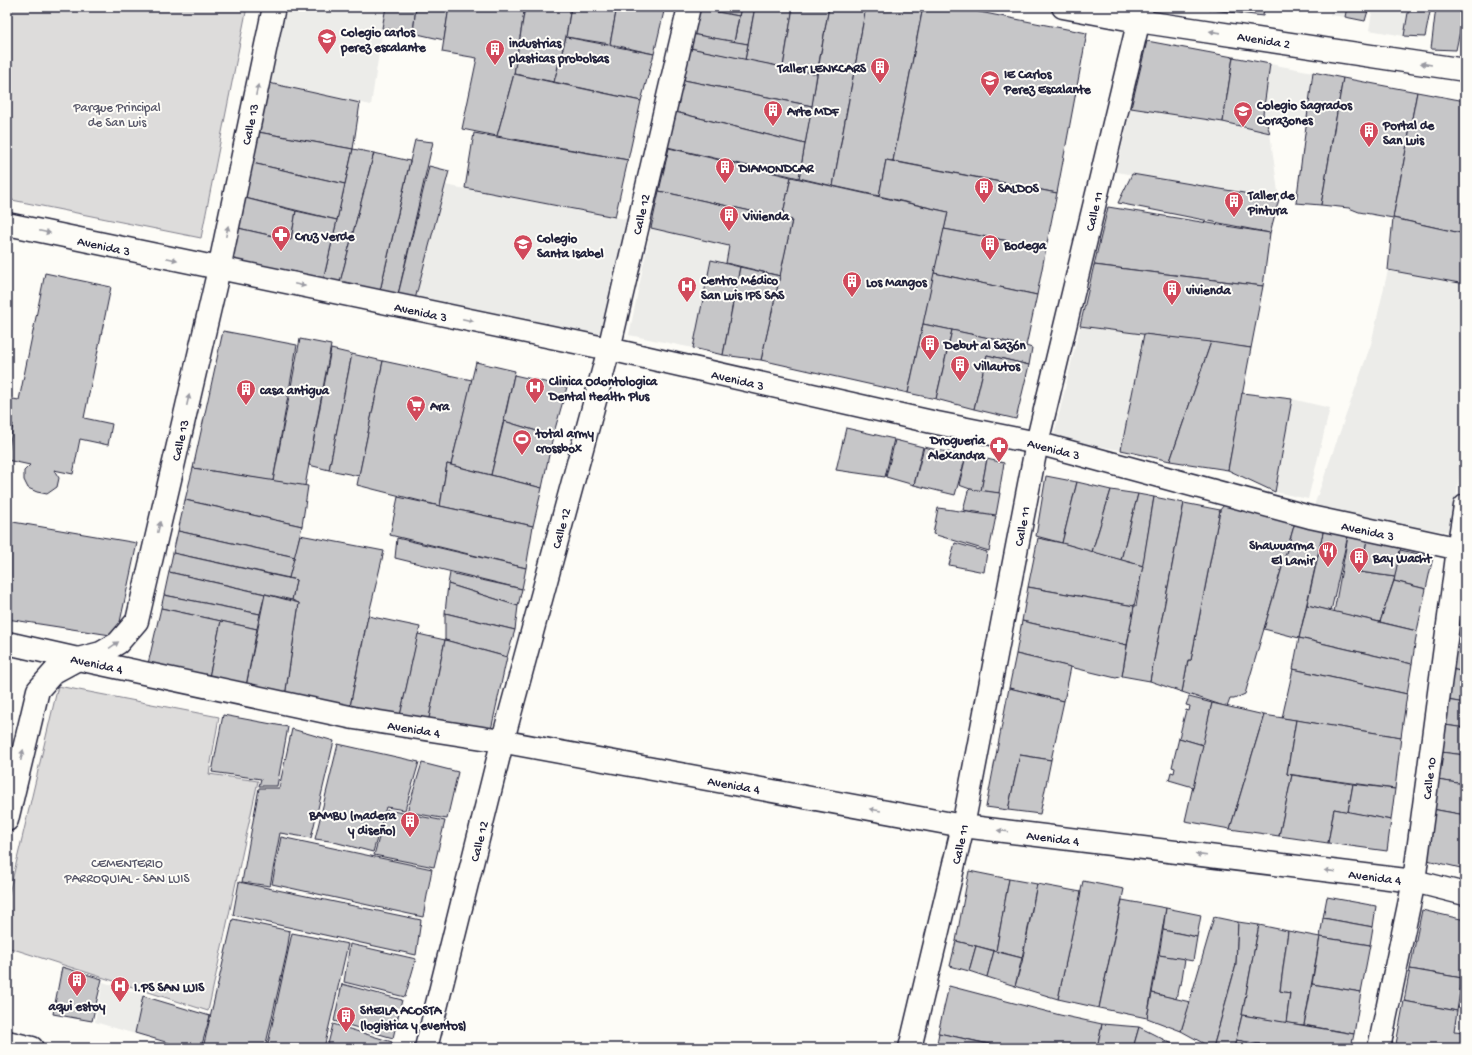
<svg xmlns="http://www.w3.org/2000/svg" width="1472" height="1055" viewBox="0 0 1472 1055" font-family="'Gochi Hand',sans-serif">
  <rect width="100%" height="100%" fill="#fdfcf7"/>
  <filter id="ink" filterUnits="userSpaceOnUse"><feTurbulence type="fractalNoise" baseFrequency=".025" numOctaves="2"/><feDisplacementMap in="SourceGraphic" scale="8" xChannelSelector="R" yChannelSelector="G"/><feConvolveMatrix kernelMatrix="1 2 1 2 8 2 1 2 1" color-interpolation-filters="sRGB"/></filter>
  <g filter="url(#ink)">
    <g fill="#ecece9">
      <polygon points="285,7 386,7 371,105 269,83"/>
      <polygon points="1332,7 1347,7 1345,17 1330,15"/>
      <polygon points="1373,7 1409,7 1404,36 1369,30"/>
      <polygon points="1465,26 1465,58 1460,57"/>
      <polygon points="1270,64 1313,72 1307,122 1263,114"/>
      <polygon points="1131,108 1223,122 1270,133 1279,199 1116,172"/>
      <polygon points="445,185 631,220 599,344 414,303"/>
      <polygon points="651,228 729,246 726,263 711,260 693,348 629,335"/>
      <polygon points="1388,270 1465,284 1465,429 1452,532 1310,517 1371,344"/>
      <polygon points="1080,326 1144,334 1121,450 1053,439"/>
      <polygon points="1292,399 1330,408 1308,499 1275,492"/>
      <polygon points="1465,957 1465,1032 1454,1031"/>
      <polygon points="103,982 143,995 135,1034 95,1022"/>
    </g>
    <g fill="#dddcdb" stroke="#807f8b">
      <polygon points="7,7 247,7 201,238 7,199"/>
      <polygon points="58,686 219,717 209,774 258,781 208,1011 7,947 7,902"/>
    </g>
    <g fill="#c6c6c8" stroke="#22223b">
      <polygon points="386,7 416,7 413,33 382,28"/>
      <polygon points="416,7 449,7 444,40 413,33"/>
      <polygon points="449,7 525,7 514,74 497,136 462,129 477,58 442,52"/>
      <polygon points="525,7 571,7 566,37 554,82 514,74"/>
      <polygon points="571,7 617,7 610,44 566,37"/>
      <polygon points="617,7 665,7 654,54 610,44"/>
      <polygon points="696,7 741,7 739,16 695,8"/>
      <polygon points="741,7 755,7 748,44 734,42"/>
      <polygon points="755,7 793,7 783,67 745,60"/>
      <polygon points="793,7 829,7 817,74 783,67"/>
      <polygon points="829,7 866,7 833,186 799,178"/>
      <polygon points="866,7 923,7 893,161 886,160 879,196 833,186"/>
      <polygon points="923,7 954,7 1087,33 1057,193 893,161"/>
      <polygon points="1187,7 1264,7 1263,16"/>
      <polygon points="1347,7 1369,7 1365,21 1345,17"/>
      <polygon points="1409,7 1431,7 1425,37 1404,36"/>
      <polygon points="1436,7 1465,7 1456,50 1431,49"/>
      <polygon points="695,8 739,16 734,42 691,34"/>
      <polygon points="691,34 748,44 745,60 685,47"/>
      <polygon points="566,37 654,54 641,101 554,82"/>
      <polygon points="1147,41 1233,57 1223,122 1131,108"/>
      <polygon points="685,47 817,74 812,106 679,79"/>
      <polygon points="1233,57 1270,64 1263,114 1270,133 1223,122"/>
      <polygon points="1313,72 1343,78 1321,205 1296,203"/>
      <polygon points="514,74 641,101 628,160 497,136"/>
      <polygon points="1343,78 1417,92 1393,218 1359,212 1349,208 1321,205"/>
      <polygon points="679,79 812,106 805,144 671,111"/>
      <polygon points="269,83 360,103 353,149 258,132"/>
      <polygon points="1417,92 1465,101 1465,234 1393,218"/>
      <polygon points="671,111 805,144 799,178 663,146"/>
      <polygon points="258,132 353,149 345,184 252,163"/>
      <polygon points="474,133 628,160 615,217 465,188"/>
      <polygon points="415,140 433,142 397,299 379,295"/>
      <polygon points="669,148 791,177 782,218 659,191"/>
      <polygon points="353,149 374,153 339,286 323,281"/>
      <polygon points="374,153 410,161 379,295 339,286"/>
      <polygon points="886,160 1057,193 1046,248 944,229 948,212 879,196"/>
      <polygon points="252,163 345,184 337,220 245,198"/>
      <polygon points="429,166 449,171 414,303 397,299"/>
      <polygon points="1132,174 1279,199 1270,233 1118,203"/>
      <polygon points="791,177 948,212 908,393 761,360 792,220 782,218"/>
      <polygon points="659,191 792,220 780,276 726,263 729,246 651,228"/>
      <polygon points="245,198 296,211 291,240 238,228"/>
      <polygon points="1108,207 1270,233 1263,286 1094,265"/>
      <polygon points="296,211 337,220 323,281 230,265 238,228 291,240"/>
      <polygon points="1393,218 1465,234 1465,284 1388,270"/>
      <polygon points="944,229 1046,248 1037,295 934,273"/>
      <polygon points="711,260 740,267 723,355 693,348"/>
      <polygon points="1094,265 1263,286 1251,348 1080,326"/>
      <polygon points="740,267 780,276 761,360 723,355"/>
      <polygon points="45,273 111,287 84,418 112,424 108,445 80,439 73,474 54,470 59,478 57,487 47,494 37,492 28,488 24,480 24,471 30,465 7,460 13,424 7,423 7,398 19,400"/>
      <polygon points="934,273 1037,295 1026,346 923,324"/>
      <polygon points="923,324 952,330 936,399 908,393"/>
      <polygon points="952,330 1026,346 1032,348 1029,365 987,355 974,409 936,399"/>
      <polygon points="223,331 297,345 273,481 193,468"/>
      <polygon points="1144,334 1211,342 1170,461 1121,450"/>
      <polygon points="300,339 331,345 305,486 273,481"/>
      <polygon points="1211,342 1251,348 1228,470 1170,461"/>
      <polygon points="331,349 352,354 329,470 309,465"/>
      <polygon points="352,354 383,361 359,476 329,470"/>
      <polygon points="987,355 1029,365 1016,419 974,409"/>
      <polygon points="383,361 472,380 451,465 447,464 440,506 357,485"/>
      <polygon points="476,362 515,371 491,475 451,465"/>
      <polygon points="514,375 567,387 553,436 504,421"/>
      <polygon points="1242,393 1292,399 1275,492 1228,470"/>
      <polygon points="504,421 553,436 542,488 491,475"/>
      <polygon points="846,428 894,439 885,477 836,470"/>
      <polygon points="895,440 923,447 914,485 886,477"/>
      <polygon points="924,447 966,456 955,495 914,485"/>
      <polygon points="966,456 987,459 981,491 970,489 959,485"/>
      <polygon points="987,459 1004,463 999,493 981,491"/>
      <polygon points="447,464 542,488 533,526 440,506"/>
      <polygon points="193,468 308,486 302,526 185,500"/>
      <polygon points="1046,476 1077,482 1062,543 1036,536"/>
      <polygon points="1077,482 1111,490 1092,552 1062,543"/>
      <polygon points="970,489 1000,493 996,515 963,510 968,491"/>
      <polygon points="1111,490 1138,494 1121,560 1092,552"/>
      <polygon points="1234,492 1296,519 1245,694 1234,699 1230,699 1227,707 1182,692 1188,660 1191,660 1220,510"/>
      <polygon points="1138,494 1154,497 1143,566 1121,560"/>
      <polygon points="398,497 533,526 526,568 390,535"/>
      <polygon points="1154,497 1184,503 1150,681 1122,676 1134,606 1136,606"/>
      <polygon points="185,500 302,526 295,557 178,531"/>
      <polygon points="1184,503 1220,510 1191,660 1188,660 1182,692 1150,681"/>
      <polygon points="938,508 996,516 989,551 933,534"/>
      <polygon points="1296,519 1325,524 1299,638 1264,629"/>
      <polygon points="7,521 137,543 117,636 7,619"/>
      <polygon points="1325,524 1349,531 1331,611 1307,605"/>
      <polygon points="178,531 295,557 289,578 173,553"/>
      <polygon points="1349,531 1368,536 1360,572 1395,577 1380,622 1334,612"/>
      <polygon points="300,535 384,551 365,630 348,717 284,703 299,603 292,600 296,580 289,578"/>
      <polygon points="1368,536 1402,543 1395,577 1360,572"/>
      <polygon points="397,538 526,568 522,589 395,558"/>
      <polygon points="1038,538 1062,543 1143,566 1134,606 1028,587"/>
      <polygon points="955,543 987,552 984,572 949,565"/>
      <polygon points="1400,550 1433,557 1426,589 1394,581"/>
      <polygon points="173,553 296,580 292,600 169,572"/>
      <polygon points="169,572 265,594 260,614 164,595"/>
      <polygon points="450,573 522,589 518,606 448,584"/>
      <polygon points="1394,581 1426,589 1417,631 1380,622"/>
      <polygon points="448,584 518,606 515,630 445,613"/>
      <polygon points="1028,587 1134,606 1127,645 1022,621"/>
      <polygon points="1465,587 1465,650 1455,647"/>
      <polygon points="265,594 299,603 284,703 245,691"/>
      <polygon points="164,595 260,614 257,629 161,608"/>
      <polygon points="1307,605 1417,631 1412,664 1299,638"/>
      <polygon points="161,608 221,621 208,682 147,668"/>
      <polygon points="445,613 515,630 507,657 445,640"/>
      <polygon points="368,616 420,627 398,725 348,717"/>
      <polygon points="221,621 257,629 245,691 208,682"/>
      <polygon points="1022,621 1127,645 1122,676 1116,678 1016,654"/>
      <polygon points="418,634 445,640 427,728 398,725"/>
      <polygon points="1299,638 1412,664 1407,694 1293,669"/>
      <polygon points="445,640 507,657 489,739 427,728"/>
      <polygon points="1455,647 1465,650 1465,672 1451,669"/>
      <polygon points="1016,654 1071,667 1064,701 1009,688"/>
      <polygon points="1293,669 1407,694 1401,737 1282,718"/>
      <polygon points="1451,669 1465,672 1465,703 1447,700"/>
      <polygon points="1009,688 1064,701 1051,760 1020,755 1008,810 986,807"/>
      <polygon points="1189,697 1212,703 1203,745 1179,738 1186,710 1189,711 1190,706 1186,705"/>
      <polygon points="1447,700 1465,703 1465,728 1445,725"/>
      <polygon points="1212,703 1264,715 1230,829 1185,821"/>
      <polygon points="223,715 288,727 277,786 259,786 261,779 212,772"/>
      <polygon points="1264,715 1296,720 1287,774 1292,775 1279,836 1230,829"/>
      <polygon points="1296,720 1401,737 1395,789 1287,774"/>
      <polygon points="1445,725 1465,728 1465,755 1441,752"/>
      <polygon points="292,729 334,741 311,838 280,833 270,886 242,882 259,788 279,788"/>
      <polygon points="1179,738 1203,745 1193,787 1169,780 1171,772 1174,773 1175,768 1172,767"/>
      <polygon points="338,744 419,762 405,810 386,807 373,852 330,841 315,839"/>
      <polygon points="1441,752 1465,755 1465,784 1437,780"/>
      <polygon points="1020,755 1051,760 1040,814 1008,810"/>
      <polygon points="422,763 458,772 447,819 407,812"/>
      <polygon points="1292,775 1353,784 1348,812 1334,809 1328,843 1279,836"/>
      <polygon points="1437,780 1465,784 1465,815 1432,809"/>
      <polygon points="1353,784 1395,789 1391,820 1348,812"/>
      <polygon points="1334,809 1391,820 1387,851 1328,843"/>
      <polygon points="1432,809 1465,815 1465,869 1427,860"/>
      <polygon points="387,810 445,821 434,867 374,855"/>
      <polygon points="281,837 432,869 423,917 272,884"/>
      <polygon points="969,871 1009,879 996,951 956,941"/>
      <polygon points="1009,879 1037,884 1022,958 996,951"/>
      <polygon points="1083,881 1124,889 1099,1008 1058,999"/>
      <polygon points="239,882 421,920 416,955 233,915"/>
      <polygon points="1037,884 1081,892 1058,999 1015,986 1022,962"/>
      <polygon points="1327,897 1376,906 1373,927 1323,918"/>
      <polygon points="1122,900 1166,908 1147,1018 1099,1008"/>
      <polygon points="1166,908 1201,915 1197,937 1163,930"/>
      <polygon points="1422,910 1465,920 1465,957 1462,978 1410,969"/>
      <polygon points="1214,917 1238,922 1236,965 1213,1048 1212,1048 1181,1031"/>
      <polygon points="1323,918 1373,927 1370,945 1320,937"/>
      <polygon points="233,919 290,931 287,951 265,1048 203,1048"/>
      <polygon points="1238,922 1259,925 1242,1015 1234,1048 1213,1048 1236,965"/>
      <polygon points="1259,925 1288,931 1280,991 1290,993 1286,1023 1242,1015"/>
      <polygon points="1163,930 1197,937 1193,961 1159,955"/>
      <polygon points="1288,931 1320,937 1304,1025 1286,1023 1290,993 1280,991"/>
      <polygon points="292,933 348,944 324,1048 267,1048"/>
      <polygon points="1320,937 1370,945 1361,992 1312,984"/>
      <polygon points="956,941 976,946 969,971 950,966"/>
      <polygon points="350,944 416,959 405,997 344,982"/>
      <polygon points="976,946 994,951 987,977 969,971"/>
      <polygon points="994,951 1022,958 1015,986 987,977"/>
      <polygon points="1159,955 1185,959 1181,985 1179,984 1176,999 1152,993"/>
      <polygon points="62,967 102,979 92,1021 53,1014"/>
      <polygon points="1410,969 1462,978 1457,1011 1404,1001"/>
      <polygon points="342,984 402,1000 393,1038 334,1021"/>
      <polygon points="1312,984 1361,992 1354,1034 1304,1025"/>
      <polygon points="949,986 1060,1015 1102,1024 1097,1048 1008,1048 938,1033"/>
      <polygon points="1152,993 1190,1002 1181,1031 1147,1018"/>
      <polygon points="143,996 210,1016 201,1048 186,1048 135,1033"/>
      <polygon points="1404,1001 1457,1011 1454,1031 1465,1032 1465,1048 1414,1048 1396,1044"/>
      <polygon points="1242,1015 1354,1034 1351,1048 1283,1048 1236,1040"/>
      <polygon points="333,1024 392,1042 390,1048 327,1048"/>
      <polygon points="1102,1024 1139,1027 1133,1048 1097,1048"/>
      <polygon points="1139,1027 1153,1034 1180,1048 1133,1048"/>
      <polygon points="939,1033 992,1045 1008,1048 936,1048"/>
      <polygon points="1236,1040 1283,1048 1234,1048"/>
      <polygon points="1396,1044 1414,1048 1395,1048"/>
    </g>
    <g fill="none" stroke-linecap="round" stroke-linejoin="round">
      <g stroke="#22223b" stroke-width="25">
        <g id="minor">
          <polyline points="7,643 78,659 354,718 489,739 963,826 1414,881 1465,894"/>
          <polyline points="7,1042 32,1048"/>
          <polyline points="426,1048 502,743 609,349 689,7"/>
          <polyline points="910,1048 963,826 1037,443 1142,7"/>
          <polyline points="1379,1048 1414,881 1458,549 1465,506"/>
        </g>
      </g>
      <g stroke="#22223b" stroke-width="25">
        <polyline id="tertiary" points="7,820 38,690 54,672 78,659 101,653 118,643 137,621 219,269 274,7"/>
      </g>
      <g stroke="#22223b" stroke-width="25">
        <g id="secondary">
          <polyline points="1063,7 1138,21 1465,70"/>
          <polyline points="7,224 609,349 932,422 1037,443 1310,517 1465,550"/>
        </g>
      </g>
      <use href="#minor" stroke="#fdfcf7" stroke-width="22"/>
      <use href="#tertiary" stroke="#fdfcf7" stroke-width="22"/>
      <use href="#secondary" stroke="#fdfcf7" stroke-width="22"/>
    </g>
    <defs><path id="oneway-solid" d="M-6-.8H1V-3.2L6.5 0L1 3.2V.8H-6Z"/></defs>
    <g fill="#9a9aa2">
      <use href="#oneway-solid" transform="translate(1215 32) rotate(-172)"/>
      <use href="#oneway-solid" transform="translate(1426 64) rotate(-171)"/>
      <use href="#oneway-solid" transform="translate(257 90) rotate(-78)"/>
      <use href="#oneway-solid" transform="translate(227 231) rotate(-78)"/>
      <use href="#oneway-solid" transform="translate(45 232) rotate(12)"/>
      <use href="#oneway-solid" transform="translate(172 259) rotate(12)"/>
      <use href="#oneway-solid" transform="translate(300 285) rotate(12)"/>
      <use href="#oneway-solid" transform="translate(468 320) rotate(12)"/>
      <use href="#oneway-solid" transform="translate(188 400) rotate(-77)"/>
      <use href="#oneway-solid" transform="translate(159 527) rotate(-77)"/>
      <use href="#oneway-solid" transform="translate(114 645) rotate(-35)"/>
      <use href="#oneway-solid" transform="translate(22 755) rotate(-77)"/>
      <use href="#oneway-solid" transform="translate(875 810) rotate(-170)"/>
      <use href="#oneway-solid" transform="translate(1003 831) rotate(-173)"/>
      <use href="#oneway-solid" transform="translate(1201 855) rotate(-173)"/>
      <use href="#oneway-solid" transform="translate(1330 871) rotate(-173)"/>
    </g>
  </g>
  <defs>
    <g id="school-pin" transform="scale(1)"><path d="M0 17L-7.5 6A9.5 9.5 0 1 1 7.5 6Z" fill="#d1495b" stroke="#fdfcf7"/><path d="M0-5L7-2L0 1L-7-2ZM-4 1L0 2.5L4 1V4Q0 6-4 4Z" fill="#fff"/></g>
    <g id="building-pin" transform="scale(1)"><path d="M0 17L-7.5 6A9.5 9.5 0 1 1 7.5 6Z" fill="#d1495b" stroke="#fdfcf7"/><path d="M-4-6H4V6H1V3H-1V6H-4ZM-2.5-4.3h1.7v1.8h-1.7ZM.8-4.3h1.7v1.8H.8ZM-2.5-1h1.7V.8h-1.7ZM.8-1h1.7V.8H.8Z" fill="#fff"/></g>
    <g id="pharmacy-pin" transform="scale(1)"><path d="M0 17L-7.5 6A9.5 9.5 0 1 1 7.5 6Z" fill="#d1495b" stroke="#fdfcf7"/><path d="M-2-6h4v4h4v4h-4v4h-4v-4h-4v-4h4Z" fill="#fff"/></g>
    <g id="hospital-pin" transform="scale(1)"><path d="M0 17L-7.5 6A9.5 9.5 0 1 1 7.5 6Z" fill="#d1495b" stroke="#fdfcf7"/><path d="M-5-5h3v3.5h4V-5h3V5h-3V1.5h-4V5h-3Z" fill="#fff"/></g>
    <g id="supermarket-pin" transform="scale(1)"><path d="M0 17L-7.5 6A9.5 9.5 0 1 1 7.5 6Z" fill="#d1495b" stroke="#fdfcf7"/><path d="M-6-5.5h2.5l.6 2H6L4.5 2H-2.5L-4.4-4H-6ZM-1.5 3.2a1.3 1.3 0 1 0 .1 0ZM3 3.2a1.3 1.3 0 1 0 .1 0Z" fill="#fff"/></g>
    <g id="stadium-pin" transform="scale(1)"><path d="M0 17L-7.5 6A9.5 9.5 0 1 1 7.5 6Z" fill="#d1495b" stroke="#fdfcf7"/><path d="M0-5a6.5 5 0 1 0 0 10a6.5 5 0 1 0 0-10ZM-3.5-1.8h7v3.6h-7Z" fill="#fff"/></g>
    <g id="restaurant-pin" transform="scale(1)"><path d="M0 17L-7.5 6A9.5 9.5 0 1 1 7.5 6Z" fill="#d1495b" stroke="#fdfcf7"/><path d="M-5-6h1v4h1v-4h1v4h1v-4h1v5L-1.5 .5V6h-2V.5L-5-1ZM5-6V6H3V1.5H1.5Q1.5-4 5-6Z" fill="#fff"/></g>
  </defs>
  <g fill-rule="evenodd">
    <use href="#school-pin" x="327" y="38"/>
    <use href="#building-pin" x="495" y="49"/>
    <use href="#building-pin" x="880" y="67"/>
    <use href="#school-pin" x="990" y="80"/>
    <use href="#building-pin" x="773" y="110"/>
    <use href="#school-pin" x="1243" y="111"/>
    <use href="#building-pin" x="1369" y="131"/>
    <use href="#building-pin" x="725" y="167"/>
    <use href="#building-pin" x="984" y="187"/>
    <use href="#building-pin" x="1234" y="201"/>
    <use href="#building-pin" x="729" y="215"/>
    <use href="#pharmacy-pin" x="281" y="235"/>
    <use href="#school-pin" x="523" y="244"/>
    <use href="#building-pin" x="990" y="244"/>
    <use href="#building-pin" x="852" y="281"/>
    <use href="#hospital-pin" x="687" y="286"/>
    <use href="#building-pin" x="1172" y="289"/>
    <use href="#building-pin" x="930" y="344"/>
    <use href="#building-pin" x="960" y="365"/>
    <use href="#hospital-pin" x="535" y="387"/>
    <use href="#building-pin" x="246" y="389"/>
    <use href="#supermarket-pin" x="416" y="405"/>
    <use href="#stadium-pin" x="522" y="439"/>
    <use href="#pharmacy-pin" x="999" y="446"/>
    <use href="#restaurant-pin" x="1328" y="551"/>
    <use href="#building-pin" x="1359" y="557"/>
    <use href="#building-pin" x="410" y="821"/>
    <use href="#building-pin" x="77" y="980"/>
    <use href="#hospital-pin" x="120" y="986"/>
    <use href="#building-pin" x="346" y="1016"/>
  </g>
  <g text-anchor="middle" stroke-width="4" stroke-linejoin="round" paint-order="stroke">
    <g font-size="13" font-weight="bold" fill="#22223b" stroke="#fdfcf7" text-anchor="start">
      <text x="341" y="36">Colegio carlos<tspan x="341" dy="15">perez escalante</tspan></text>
      <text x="509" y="47">industrias<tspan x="509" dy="15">plasticas probolsas</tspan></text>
      <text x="866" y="72" text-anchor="end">Taller LENKCARS</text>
      <text x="1004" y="78">IE Carlos<tspan x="1004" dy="15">Perez Escalante</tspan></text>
      <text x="1257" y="109">Colegio Sagrados<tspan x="1257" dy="15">Corazones</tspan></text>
      <text x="787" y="115">Arte MDF</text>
      <text x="1383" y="129">Portal de<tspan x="1383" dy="15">San Luis</tspan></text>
      <text x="739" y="172">DIAMONDCAR</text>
      <text x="998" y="192">SALDOS</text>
      <text x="1248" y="199">Taller de<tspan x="1248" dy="15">Pintura</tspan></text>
      <text x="743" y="220">Vivienda</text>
      <text x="295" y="240">Cruz Verde</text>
      <text x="537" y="242">Colegio<tspan x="537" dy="15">Santa Isabel</tspan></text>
      <text x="1004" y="249">Bodega</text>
      <text x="701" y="284">Centro Médico<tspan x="701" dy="15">San Luis IPS SAS</tspan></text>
      <text x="866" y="286">Los Mangos</text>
      <text x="1186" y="294">vivienda</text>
      <text x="944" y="349">Debut al Sazón</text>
      <text x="974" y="370">Villautos</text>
      <text x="549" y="385">Clinica Odontologica<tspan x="549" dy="15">Dental Health Plus</tspan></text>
      <text x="260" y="394">casa antigua</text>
      <text x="430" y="410">Ara</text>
      <text x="536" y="437">total army<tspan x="536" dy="15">crossbox</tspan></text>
      <text x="985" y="444" text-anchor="end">Drogueria<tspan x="985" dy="15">Alexandra</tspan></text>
      <text x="1314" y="549" text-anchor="end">Shawuarma<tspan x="1314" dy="15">El Lamir</tspan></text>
      <text x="1373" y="562">Bay Wacht</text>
      <text x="396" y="819" text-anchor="end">BAMBU (madera<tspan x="396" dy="15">y diseño)</tspan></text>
      <text x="134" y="991">I.PS SAN LUIS</text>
      <text x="77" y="1010" text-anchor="middle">aqui estoy</text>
      <text x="360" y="1014">SHEILA ACOSTA<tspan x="360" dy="15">(logistica y eventos)</tspan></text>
    </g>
    <g font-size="13" fill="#22223b" stroke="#fdfcf7">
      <text transform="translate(1264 39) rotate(9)" y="5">Avenida 2</text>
      <text transform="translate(249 124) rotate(-78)" y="5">Calle 13</text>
      <text transform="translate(1093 211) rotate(-76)" y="5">Calle 11</text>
      <text transform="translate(640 214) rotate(-77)" y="5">Calle 12</text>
      <text transform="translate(104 245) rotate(12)" y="5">Avenida 3</text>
      <text transform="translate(421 311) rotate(12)" y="5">Avenida 3</text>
      <text transform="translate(738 379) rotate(13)" y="5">Avenida 3</text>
      <text transform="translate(179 440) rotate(-77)" y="5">Calle 13</text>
      <text transform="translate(1054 448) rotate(14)" y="5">Avenida 3</text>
      <text transform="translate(1021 526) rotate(-79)" y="5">Calle 11</text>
      <text transform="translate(560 528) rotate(-75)" y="5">Calle 12</text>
      <text transform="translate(1368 530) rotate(12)" y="5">Avenida 3</text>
      <text transform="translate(97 663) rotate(12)" y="5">Avenida 4</text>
      <text transform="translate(414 728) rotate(9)" y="5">Avenida 4</text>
      <text transform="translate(1428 778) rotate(-83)" y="5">Calle 10</text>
      <text transform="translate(734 784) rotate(10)" y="5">Avenida 4</text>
      <text transform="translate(1053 837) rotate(7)" y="5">Avenida 4</text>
      <text transform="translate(478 841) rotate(-76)" y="5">Calle 12</text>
      <text transform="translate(959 844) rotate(-77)" y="5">Calle 11</text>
      <text transform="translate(1375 876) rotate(7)" y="5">Avenida 4</text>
    </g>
    <g font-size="13" fill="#5a5a6b" stroke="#fdfcf7">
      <text x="117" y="111">Parque Principal<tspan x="117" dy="15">de San Luis</tspan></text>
      <text x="127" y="867">CEMENTERIO<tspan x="127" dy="15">PARROQUIAL - SAN LUIS</tspan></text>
    </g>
  </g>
  <rect width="1472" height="1055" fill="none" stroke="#fdfcf7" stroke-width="24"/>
  <rect x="12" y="12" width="1448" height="1031" fill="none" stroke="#22223b" stroke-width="1.5" filter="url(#ink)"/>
</svg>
